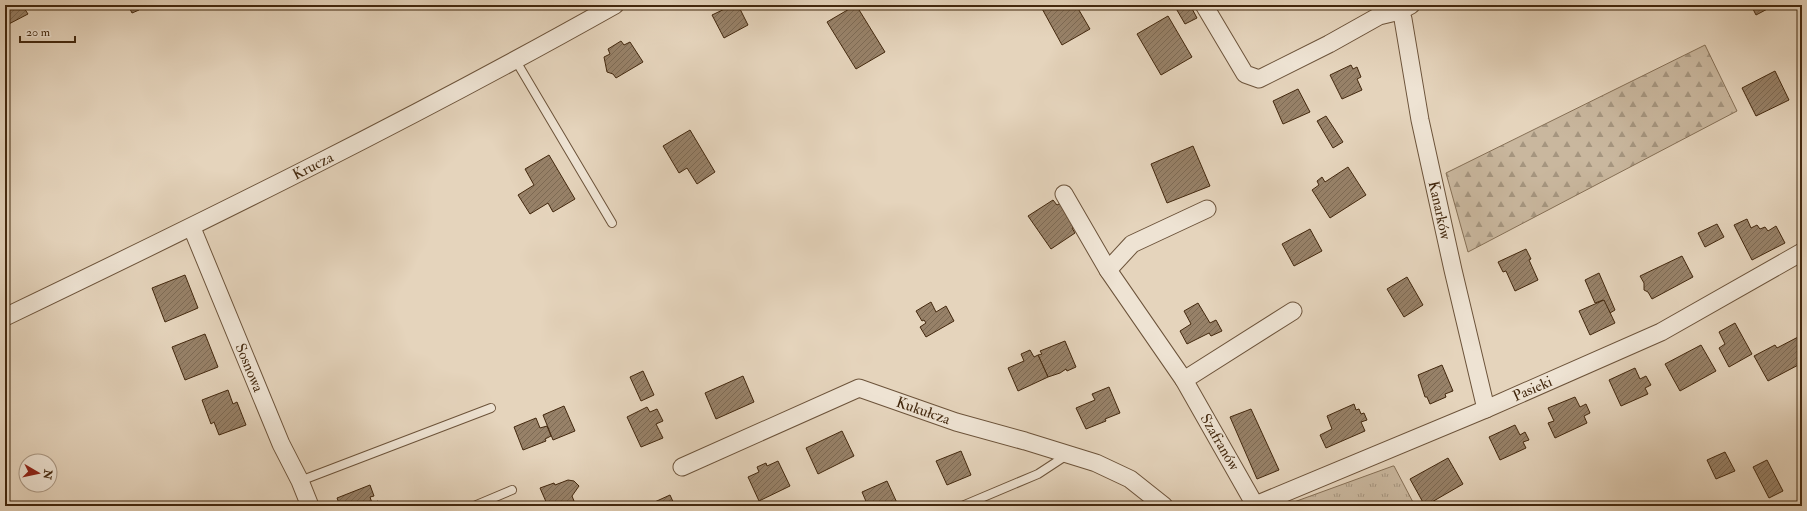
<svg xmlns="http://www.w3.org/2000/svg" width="1807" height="511" viewBox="0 0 1807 511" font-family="'IM FELL Double Pica',serif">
  <defs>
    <pattern id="grass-tufts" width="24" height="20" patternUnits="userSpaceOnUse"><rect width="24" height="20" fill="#c9b79e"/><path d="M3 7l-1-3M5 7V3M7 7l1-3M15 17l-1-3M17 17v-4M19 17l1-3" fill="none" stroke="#a5957f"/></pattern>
    <pattern id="forest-firs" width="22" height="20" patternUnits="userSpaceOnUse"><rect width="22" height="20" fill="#c9b79e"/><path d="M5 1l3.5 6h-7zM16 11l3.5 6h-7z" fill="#a5957f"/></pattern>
    <pattern id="building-hatch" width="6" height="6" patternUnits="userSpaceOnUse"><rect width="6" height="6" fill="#978168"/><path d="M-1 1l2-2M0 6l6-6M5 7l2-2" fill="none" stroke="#7d6a54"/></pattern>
  </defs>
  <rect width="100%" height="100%" fill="#e5d4bc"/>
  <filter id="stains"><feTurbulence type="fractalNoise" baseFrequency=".005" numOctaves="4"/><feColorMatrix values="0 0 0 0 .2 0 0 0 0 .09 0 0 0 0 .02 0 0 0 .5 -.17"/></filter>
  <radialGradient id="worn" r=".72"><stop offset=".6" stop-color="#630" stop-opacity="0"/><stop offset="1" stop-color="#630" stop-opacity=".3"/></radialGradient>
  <polygon fill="url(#grass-tufts)" stroke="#867056" points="1394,466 1415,506 1283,506 1393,466"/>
  <polygon fill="url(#forest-firs)" stroke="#867056" points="1705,45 1737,111 1468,252 1446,173"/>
  <g fill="url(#building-hatch)" stroke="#43280e">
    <polygon points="5,5 22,5 28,14 5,26"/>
    <polygon points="128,5 137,5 139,10 132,13"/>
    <polygon points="733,5 738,5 748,25 724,38 712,15"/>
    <polygon points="856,5 885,52 856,69 827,22"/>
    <polygon points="1040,5 1076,5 1090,29 1062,45"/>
    <polygon points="1174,5 1190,5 1197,18 1185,24"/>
    <polygon points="1751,5 1775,5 1756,15"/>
    <polygon points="1168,16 1192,57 1161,75 1137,34"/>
    <polygon points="621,41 624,45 630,42 643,62 616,78 613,74 607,72 604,57 610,54 608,49"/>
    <polygon points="1351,65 1353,69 1357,67 1361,77 1357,79 1362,90 1342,99 1330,75"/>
    <polygon points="1775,71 1789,100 1756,116 1742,88"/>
    <polygon points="1298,89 1310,112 1283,124 1273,101"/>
    <polygon points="1326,116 1343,142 1333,148 1317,121"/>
    <polygon points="690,130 715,172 697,184 687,168 679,173 663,146"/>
    <polygon points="1193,146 1210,186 1167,203 1151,164"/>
    <polygon points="549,155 575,199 553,212 548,203 530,214 518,195 534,185 525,169"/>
    <polygon points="1348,167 1366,195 1330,218 1312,190 1319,185 1317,181 1322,177 1325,182"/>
    <polygon points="1053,200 1057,205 1061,203 1076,225 1072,228 1075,233 1051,249 1028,216"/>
    <polygon points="1747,219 1751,228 1757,225 1760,229 1765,227 1768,231 1776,226 1785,243 1752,260 1734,225"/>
    <polygon points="1717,224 1724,237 1705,247 1698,233"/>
    <polygon points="1310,229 1322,251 1294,266 1282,244"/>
    <polygon points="1526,249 1531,259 1529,260 1538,280 1515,291 1506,271 1503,272 1498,262"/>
    <polygon points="1682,256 1693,277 1652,299 1648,292 1644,290 1644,283 1640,276"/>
    <polygon points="1599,273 1615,310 1610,313 1603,300 1595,303 1585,280"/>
    <polygon points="185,275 198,308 165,322 152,288"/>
    <polygon points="1407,277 1423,305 1404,317 1387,289"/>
    <polygon points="1604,300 1615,323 1590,335 1579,311"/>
    <polygon points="931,302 936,312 946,306 954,321 926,337 920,327 926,323 924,320 922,321 916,311"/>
    <polygon points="1198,303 1210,323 1216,320 1222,331 1211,336 1209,333 1187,344 1180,331 1191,324 1184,311"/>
    <polygon points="1735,323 1752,354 1729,367 1719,348 1725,344 1719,332"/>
    <polygon points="205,334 218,367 185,380 172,347"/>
    <polygon points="1800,336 1802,339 1802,363 1768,381 1754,356 1775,345 1777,348"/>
    <polygon points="1065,341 1076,367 1067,371 1066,369 1060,373 1048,377 1038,355 1042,354 1040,351"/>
    <polygon points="1701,345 1716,371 1680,391 1665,364"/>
    <polygon points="1030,350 1034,357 1038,355 1048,377 1018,391 1008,368 1024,361 1021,354"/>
    <polygon points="1442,365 1453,391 1445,394 1446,397 1430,404 1427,397 1425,397 1418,375"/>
    <polygon points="1635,368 1640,379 1646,376 1651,385 1645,388 1648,394 1621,406 1609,380"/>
    <polygon points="643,371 654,395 641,401 630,377"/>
    <polygon points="743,376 754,402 716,419 705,393"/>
    <polygon points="1109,387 1120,413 1105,419 1106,421 1086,429 1076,408 1095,400 1092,394"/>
    <polygon points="228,390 233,404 237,402 246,425 219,435 214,422 211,424 202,400"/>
    <polygon points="1575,397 1580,407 1586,404 1590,413 1584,416 1587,423 1555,438 1548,423 1554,421 1548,408"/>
    <polygon points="1354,404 1356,410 1359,409 1361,414 1364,413 1367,420 1361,422 1365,431 1326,448 1320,435 1332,429 1327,416"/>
    <polygon points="564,406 575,431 553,440 543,415"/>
    <polygon points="647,407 650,412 657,409 663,421 656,424 663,438 641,447 627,417"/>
    <polygon points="1251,409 1279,470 1257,479 1230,417"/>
    <polygon points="536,418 540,428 547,426 551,436 545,439 546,441 523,450 514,427"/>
    <polygon points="1515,425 1520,435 1525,432 1529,440 1523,442 1526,448 1500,460 1489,437"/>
    <polygon points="842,431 854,456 818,474 806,448"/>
    <polygon points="961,451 971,475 947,485 936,461"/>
    <polygon points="1725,452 1735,471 1716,479 1707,460"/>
    <polygon points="1448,458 1463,484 1425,506 1410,479"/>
    <polygon points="1767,460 1783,491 1769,498 1753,467"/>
    <polygon points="778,461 790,486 759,501 748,477 759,472 757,467 766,463 767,466"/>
    <polygon points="568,480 574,481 579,486 572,496 576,506 544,506 547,504 540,488 554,483 555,485"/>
    <polygon points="887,481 898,505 868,506 862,492"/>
    <polygon points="370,485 374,496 370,497 372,503 378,501 380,506 340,506 337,498"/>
    <polygon points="670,495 675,506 648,506 648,505"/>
  </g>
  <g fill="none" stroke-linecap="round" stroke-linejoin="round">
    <g stroke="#6c533a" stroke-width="10">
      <g id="lane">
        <polyline points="516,61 612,223"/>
        <polyline points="300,481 491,408"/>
        <polyline points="474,506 512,490"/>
        <polyline points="962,506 1038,474 1067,455"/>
      </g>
    </g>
    <g stroke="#6c533a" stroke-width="19">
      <g id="street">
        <polyline points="1204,5 1245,74 1259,79 1329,44 1379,16 1400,11 1411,5"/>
        <path id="s1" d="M1397,5L1403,19L1420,120L1453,270L1486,409"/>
        <polyline points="1064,194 1108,270 1184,380"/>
        <path id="s2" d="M192,228L281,444L300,481L310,506"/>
        <polyline points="1108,270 1132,244 1207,209"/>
        <path id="s3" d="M5,317C211,218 416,117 615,5"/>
        <path id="s4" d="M682,467L859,388L956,422L1025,441L1096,463L1130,479L1164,506"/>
        <polyline points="1255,505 1184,380 1293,311"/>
        <path id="s5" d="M1253,506L1486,409L1661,332L1802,252"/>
      </g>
    </g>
    <use href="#lane" stroke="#eee3d3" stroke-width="8"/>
    <use href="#street" stroke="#eee3d3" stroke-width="17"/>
  </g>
  <g text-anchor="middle" stroke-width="4" stroke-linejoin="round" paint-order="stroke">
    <g font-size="15" fill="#43280e" stroke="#eee3d3">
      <text dy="5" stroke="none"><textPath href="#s3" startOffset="343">Krucza</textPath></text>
      <text dy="5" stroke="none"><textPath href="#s1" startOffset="210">Kanarków</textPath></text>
      <text dy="5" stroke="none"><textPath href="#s2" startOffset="151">Sosnowa</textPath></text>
      <text dy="5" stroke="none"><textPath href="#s5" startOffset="303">Pasieki</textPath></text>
      <text dy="5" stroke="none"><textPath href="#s4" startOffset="262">Kukułcza</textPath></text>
      <text transform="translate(1220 442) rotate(60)" y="5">Szafranów</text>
    </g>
  </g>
  <rect width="1807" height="511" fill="none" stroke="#e5d4bc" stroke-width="20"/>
  <rect x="6" y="6" width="1795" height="499" fill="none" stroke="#43280e" stroke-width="2"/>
  <rect x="10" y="10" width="1787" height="491" fill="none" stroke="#43280e"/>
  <g transform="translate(38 473) rotate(99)"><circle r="19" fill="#eee3d3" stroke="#aa9884"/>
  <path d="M0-3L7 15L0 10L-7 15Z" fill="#8f2418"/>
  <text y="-6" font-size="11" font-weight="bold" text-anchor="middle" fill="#43280e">N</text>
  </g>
  <path d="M20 36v6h55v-6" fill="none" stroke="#43280e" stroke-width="2"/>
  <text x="26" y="36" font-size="12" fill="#43280e" stroke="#eee3d3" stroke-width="3" paint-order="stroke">20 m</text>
  <rect width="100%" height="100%" filter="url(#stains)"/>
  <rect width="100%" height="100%" fill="url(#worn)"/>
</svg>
